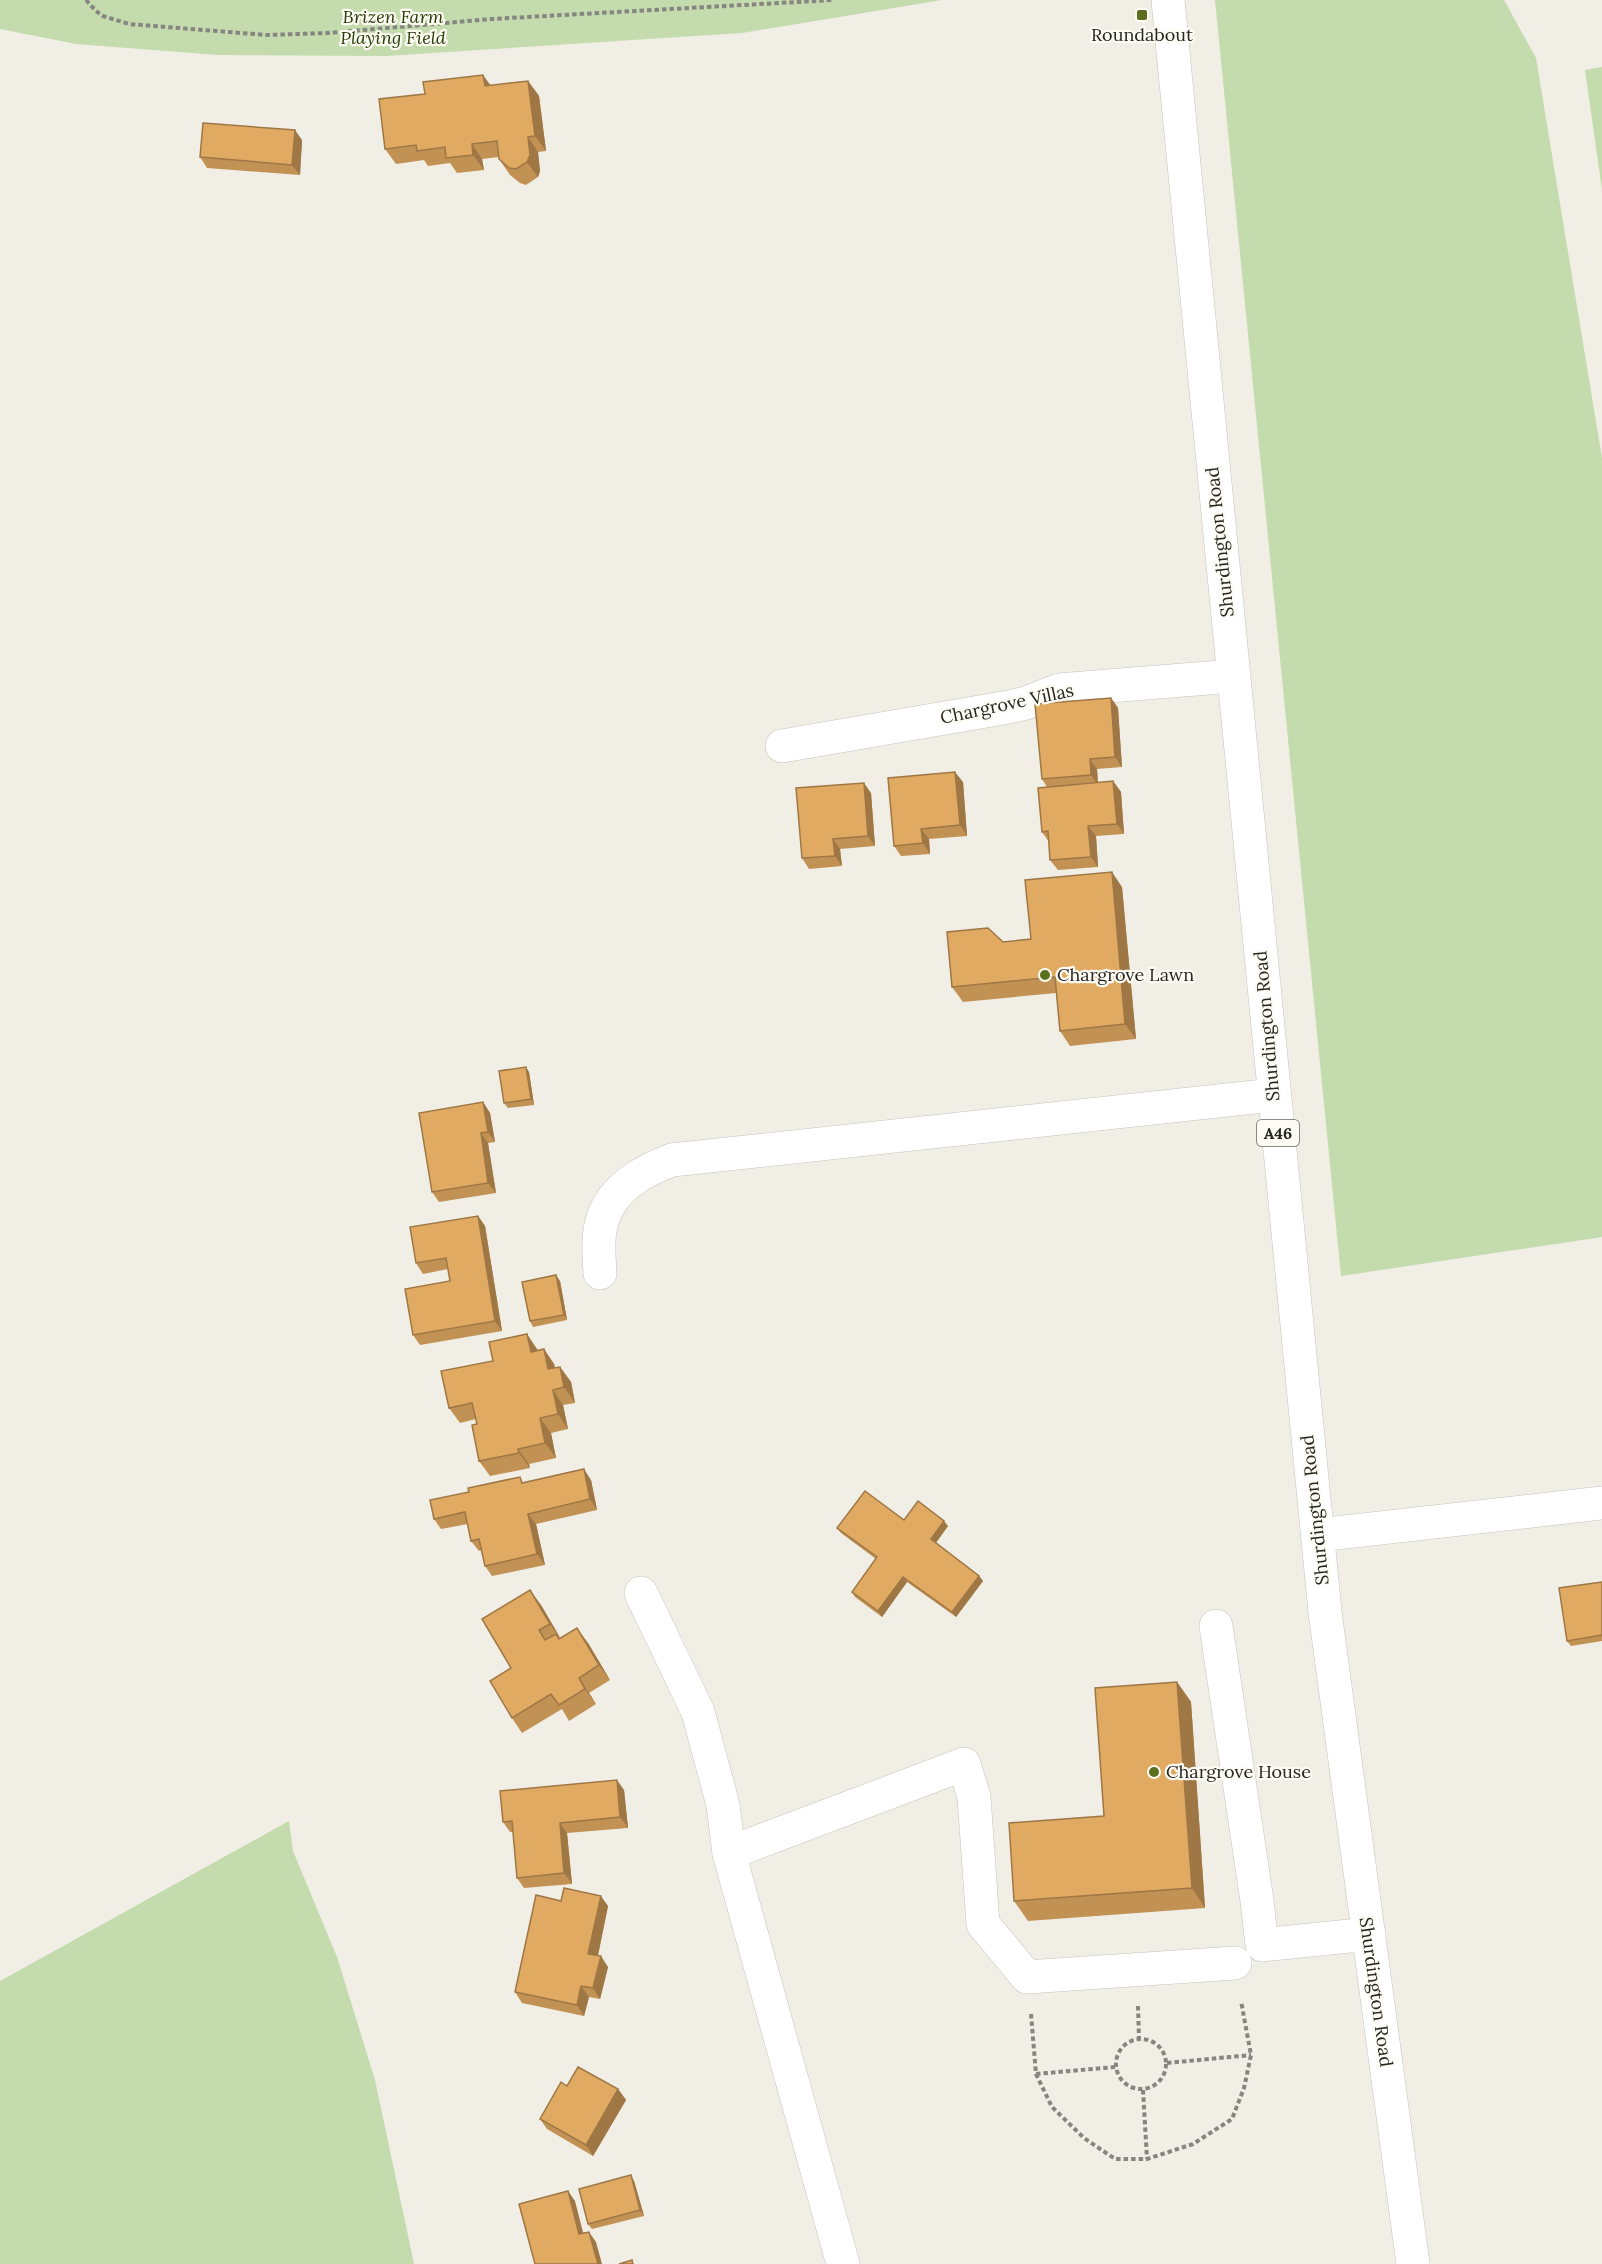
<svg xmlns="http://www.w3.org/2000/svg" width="1602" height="2264" viewBox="0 0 1602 2264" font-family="Lora,serif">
  <rect width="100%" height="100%" fill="#f0eee5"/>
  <g fill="#c3dbad">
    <polygon points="0,0 942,0 742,33 386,56 218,55 76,44 0,29"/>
    <polygon points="1215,0 1504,0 1536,58 1602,458 1602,1237 1341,1276"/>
    <polygon points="1602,67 1602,190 1585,70"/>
    <polygon points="289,1821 293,1851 337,1957 375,2080 414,2264 0,2264 0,1981"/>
  </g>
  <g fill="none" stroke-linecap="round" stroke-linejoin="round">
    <g stroke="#c5c4bb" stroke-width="34">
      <g id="minor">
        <polyline points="782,746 1009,707 1026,703 1059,690 1233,676"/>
        <path d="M600,1273C599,1255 597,1235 603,1218C613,1188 644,1170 672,1160L1274,1095"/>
        <polyline points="1318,1535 1602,1503"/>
        <polyline points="641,1593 698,1712 723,1805 729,1853 843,2264"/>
        <polyline points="1216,1626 1257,1901 1262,1945 1369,1934"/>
        <polyline points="729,1853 964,1764 974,1797 983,1924 1027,1977 1235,1963"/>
      </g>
    </g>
    <g stroke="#c5c4bb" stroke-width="34">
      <polyline id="major" points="1168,0 1325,1612 1413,2264"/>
    </g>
    <g stroke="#86857f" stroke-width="4" stroke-dasharray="4.5 3" stroke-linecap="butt">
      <polyline points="86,0 96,11 103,16 129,24 266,35 328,33 492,19 832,0"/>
      <polyline points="1138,2006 1139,2038"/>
      <polyline points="1031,2014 1036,2074 1052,2107 1084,2138 1115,2159 1147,2159 1193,2144 1232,2119 1244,2088 1251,2055 1241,2001"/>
      <circle cx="1141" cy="2064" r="25"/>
      <polyline points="1167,2063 1251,2055"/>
      <polyline points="1036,2074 1115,2067"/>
      <polyline points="1143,2090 1147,2159"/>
    </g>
    <use href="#minor" stroke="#fff" stroke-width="33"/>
    <use href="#major" stroke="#fff" stroke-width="33"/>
  </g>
  <g fill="#c29255">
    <polygon points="528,81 539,96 546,151 538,152 540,171 538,177 526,185 520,183 510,175 499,159 499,157 482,159 484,170 457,173 450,163 428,166 424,160 396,164 385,149 491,85"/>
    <polygon points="302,140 300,175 207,168 200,157"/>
    <polygon points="1111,698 1118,708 1122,767 1097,769 1098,783 1113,781 1121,792 1124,834 1096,836 1098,867 1058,870 1050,860 1049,842 1042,832 1047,787 1042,779"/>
    <polygon points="963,782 967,836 929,839 930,854 901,856 894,846"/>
    <polygon points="871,793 875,846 840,849 842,866 809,869 802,858"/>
    <polygon points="1122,887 1136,1039 1070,1046 1060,1031 1056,993 963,1002 952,987 1003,942 1031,939"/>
    <polygon points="529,1072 534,1105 508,1108 504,1103"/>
    <polygon points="483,1102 490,1113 495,1142 488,1143 496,1193 439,1202 432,1192"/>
    <polygon points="478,1216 485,1226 502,1331 420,1345 413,1335 450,1281 448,1269 423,1274 416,1263"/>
    <polygon points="560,1281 567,1320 533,1327 530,1321"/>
    <polygon points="537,1349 538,1351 544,1349 554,1364 555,1368 560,1367 571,1382 575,1403 563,1405 568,1429 551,1433 556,1458 529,1464 530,1468 490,1476 479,1461 476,1419 460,1423 449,1408 493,1361"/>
    <polygon points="591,1480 597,1510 536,1524 545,1565 492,1576 485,1566 482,1550 479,1551 471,1541 468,1524 441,1529 434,1519 524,1483"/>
    <polygon points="904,1520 948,1526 936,1543 979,1576 983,1581 956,1617 907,1582 882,1617 855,1597 852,1592 876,1559 841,1533 837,1528"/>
    <polygon points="1602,1582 1602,1641 1571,1646 1567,1641"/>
    <polygon points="541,1605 560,1638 588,1643 610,1680 589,1693 596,1704 569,1721 562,1709 522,1733 512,1718 511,1668"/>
    <polygon points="1177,1682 1191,1702 1205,1908 1028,1921 1014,1901 1104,1816"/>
    <polygon points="624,1790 628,1828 567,1833 572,1884 524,1888 517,1878 513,1832 510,1832 503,1822"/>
    <polygon points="561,1901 608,1906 598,1956 608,1967 600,1999 589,1997 584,2016 522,2003 515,1992"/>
    <polygon points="567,2086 618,2089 626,2100 593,2156 547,2129 540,2119"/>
    <polygon points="634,2181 644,2216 592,2229 588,2224"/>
  </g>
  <g fill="#9e7745">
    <polygon points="483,75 494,90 485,86"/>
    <polygon points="528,81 539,96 546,151 535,136"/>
    <polygon points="295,130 302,140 300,175 292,165"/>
    <polygon points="528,137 538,152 540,171 538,177 527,162"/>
    <polygon points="472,144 482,159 484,170 473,155"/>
    <polygon points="1111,698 1118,708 1122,767 1115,757"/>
    <polygon points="1090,759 1097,769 1098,785 1091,775"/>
    <polygon points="955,772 963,782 967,836 960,825"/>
    <polygon points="1113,781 1121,792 1124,834 1117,824"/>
    <polygon points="864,783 871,793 875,846 868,836"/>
    <polygon points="1088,826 1096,836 1098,867 1091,857"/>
    <polygon points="921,829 929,839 930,854 923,843"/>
    <polygon points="833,839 840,849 842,866 835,856"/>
    <polygon points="1112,872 1122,887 1136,1039 1125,1024"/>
    <polygon points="526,1067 529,1072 534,1105 531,1099"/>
    <polygon points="483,1102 490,1113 495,1142 488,1132"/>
    <polygon points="481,1133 488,1143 496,1193 488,1183"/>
    <polygon points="478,1216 485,1226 502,1331 495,1321"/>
    <polygon points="556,1275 560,1281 567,1320 564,1315"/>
    <polygon points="527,1334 537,1349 541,1367 531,1352"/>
    <polygon points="544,1349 554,1364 559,1384 548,1369"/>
    <polygon points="560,1367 571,1382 575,1403 564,1387"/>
    <polygon points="553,1390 563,1405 568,1429 558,1414"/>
    <polygon points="540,1418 551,1433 556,1458 545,1443"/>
    <polygon points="518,1449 529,1464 530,1468 519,1453"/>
    <polygon points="584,1469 591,1480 597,1510 590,1499"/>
    <polygon points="528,1514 536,1524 545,1565 537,1554"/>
    <polygon points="944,1521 948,1526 934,1545 931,1539"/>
    <polygon points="979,1576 983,1581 956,1617 952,1612"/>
    <polygon points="903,1577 907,1582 882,1617 878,1611"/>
    <polygon points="530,1590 541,1605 561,1639 550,1624"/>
    <polygon points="577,1628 588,1643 610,1680 599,1665"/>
    <polygon points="579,1678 589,1693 596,1704 585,1689"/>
    <polygon points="1177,1682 1191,1702 1205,1908 1192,1888"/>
    <polygon points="617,1780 624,1790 628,1828 620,1817"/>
    <polygon points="560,1823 567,1833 572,1884 564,1873"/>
    <polygon points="601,1896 608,1906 596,1964 588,1954"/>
    <polygon points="601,1956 608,1967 600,1999 593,1988"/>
    <polygon points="581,1986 589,1997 584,2016 577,2005"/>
    <polygon points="618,2089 626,2100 593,2156 586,2145"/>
    <polygon points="631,2175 634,2181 644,2216 640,2210"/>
    <polygon points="568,2191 575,2201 586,2244 579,2234"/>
    <polygon points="589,2232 596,2242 602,2264 598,2264"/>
  </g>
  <g fill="#e1aa63" stroke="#9e7745" stroke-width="1.5">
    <polygon points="483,75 485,86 528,81 535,136 528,137 530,155 527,162 516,169 509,168 499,159 497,141 472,144 473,155 446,158 445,147 417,151 416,145 385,149 379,99 425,94 423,82"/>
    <polygon points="203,123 295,130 292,165 200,157"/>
    <polygon points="1111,698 1115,757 1090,759 1091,775 1042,779 1035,704"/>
    <polygon points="955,772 960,825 921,829 923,843 894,846 888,778"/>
    <polygon points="1113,781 1117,824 1088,826 1091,857 1050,860 1048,831 1042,832 1038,788"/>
    <polygon points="864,783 868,836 833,839 835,856 802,858 796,788"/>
    <polygon points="1112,872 1125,1024 1060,1031 1055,977 952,987 947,932 988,928 1003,942 1031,939 1025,880"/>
    <polygon points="526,1067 531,1099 504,1103 499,1071"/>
    <polygon points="483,1102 488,1132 481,1133 488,1183 432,1192 419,1113"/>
    <polygon points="478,1216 495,1321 413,1335 405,1289 450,1281 446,1258 416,1263 410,1227"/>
    <polygon points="556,1275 564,1315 530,1321 522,1282"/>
    <polygon points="527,1334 531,1352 544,1349 548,1369 560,1367 564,1387 553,1390 558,1414 540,1418 545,1443 518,1449 519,1453 479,1461 472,1425 477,1424 472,1403 449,1408 441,1371 493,1361 489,1342"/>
    <polygon points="584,1469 590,1499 528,1514 537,1554 485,1566 479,1539 471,1541 465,1512 434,1519 430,1500 469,1492 468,1488 520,1477 522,1483"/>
    <polygon points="865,1491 904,1520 918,1501 944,1521 931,1539 979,1576 952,1612 903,1577 878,1611 852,1592 877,1557 837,1528"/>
    <polygon points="1602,1582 1602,1635 1567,1641 1559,1588"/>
    <polygon points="530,1590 550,1624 539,1630 545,1640 556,1634 559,1639 577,1628 599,1665 579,1678 585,1689 559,1705 551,1694 512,1718 490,1681 511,1668 482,1619"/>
    <polygon points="1177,1682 1192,1888 1014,1901 1009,1823 1104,1816 1095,1688"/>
    <polygon points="617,1780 620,1817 560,1823 564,1873 517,1878 512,1821 503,1822 500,1791"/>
    <polygon points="564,1888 601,1896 588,1954 601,1956 593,1988 581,1986 577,2005 515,1992 536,1895 561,1901"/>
    <polygon points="578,2067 618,2089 586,2145 540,2119 561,2082 567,2086"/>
    <polygon points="631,2175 640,2210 588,2224 579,2189"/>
    <polygon points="568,2191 579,2234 589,2232 598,2264 535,2264 519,2204"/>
    <polygon points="632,2260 633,2264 619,2264"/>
  </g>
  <g fill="#5c6f1e" stroke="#fdfbf3" stroke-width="2">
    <rect x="1136" y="9" width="12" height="12" rx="3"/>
    <circle cx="1045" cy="975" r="6"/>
    <circle cx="1154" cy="1772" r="6"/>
  </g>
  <g text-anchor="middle" stroke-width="4.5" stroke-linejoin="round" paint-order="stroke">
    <rect fill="#fdfbf3" stroke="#666561" stroke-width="1.5" x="1257" y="1120" width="42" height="26" rx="4.5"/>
    <g font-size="16" font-weight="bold" fill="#252522">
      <text x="1278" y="1139">A46</text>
    </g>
    <g font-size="18" font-style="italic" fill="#273e07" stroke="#fdfbf3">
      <text x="393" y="23">Brizen Farm<tspan x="393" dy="21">Playing Field</tspan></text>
    </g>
    <g font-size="18" fill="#252522" stroke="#fdfbf3" text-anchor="start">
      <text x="1142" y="41" text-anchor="middle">Roundabout</text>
      <text x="1057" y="981">Chargrove Lawn</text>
      <text x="1166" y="1778">Chargrove House</text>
    </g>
    <g font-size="18" fill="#252522" stroke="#fdfbf3">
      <text transform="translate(1220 542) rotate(-96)" y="6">Shurdington Road</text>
      <text transform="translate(1007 704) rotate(-12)" y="6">Chargrove Villas</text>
      <text transform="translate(1267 1026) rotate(-95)" y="6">Shurdington Road</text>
      <text transform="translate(1315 1510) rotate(-96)" y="6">Shurdington Road</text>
      <text transform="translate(1376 1992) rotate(82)" y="6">Shurdington Road</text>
    </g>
  </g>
</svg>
